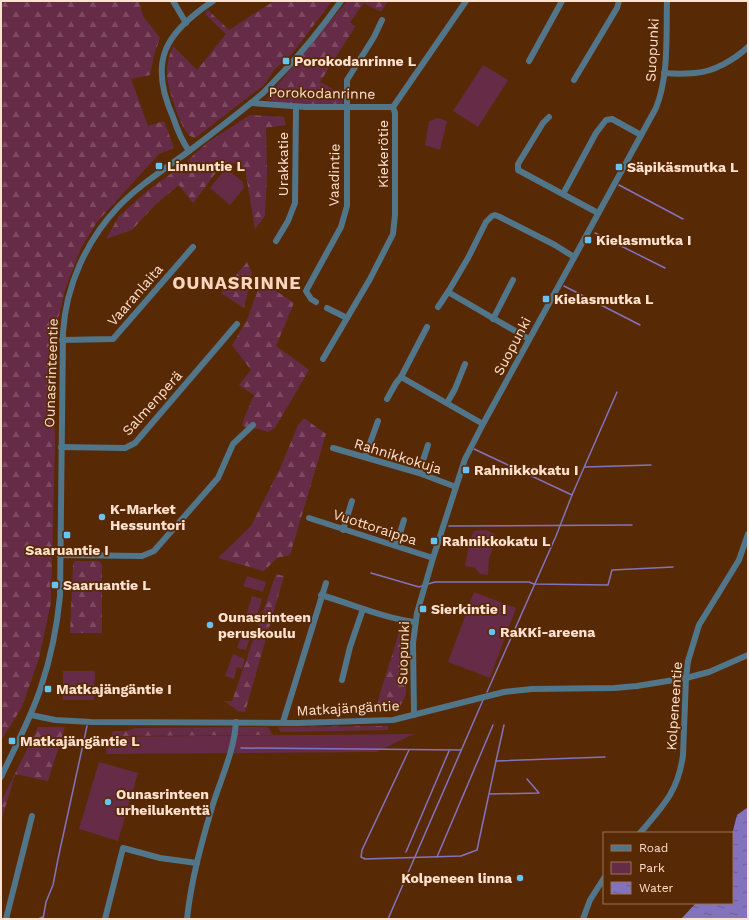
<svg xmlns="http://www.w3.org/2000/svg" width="749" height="920" viewBox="0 0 749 920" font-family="'Work Sans',sans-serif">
  <defs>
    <pattern id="forest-firs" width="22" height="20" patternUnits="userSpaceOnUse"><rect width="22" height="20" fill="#662c47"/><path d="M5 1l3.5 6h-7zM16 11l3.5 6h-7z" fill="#7d4a60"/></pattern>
    <pattern id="water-ripples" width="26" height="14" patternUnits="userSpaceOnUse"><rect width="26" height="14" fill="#8373be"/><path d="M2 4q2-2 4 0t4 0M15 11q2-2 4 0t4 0" fill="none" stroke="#6d608b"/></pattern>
  </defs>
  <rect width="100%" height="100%" fill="#582905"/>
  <g fill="#662c47">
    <polygon points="483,65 508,80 478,127 453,111"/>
    <polygon points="438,118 447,121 440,150 425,145 429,121"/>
    <polygon points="226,168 243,182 244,188 230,205 210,188"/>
    <polygon points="486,530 495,534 495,542 489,558 488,575 480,574 475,568 465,566 470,539 474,531"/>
    <polygon points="247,576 266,582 263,592 243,586"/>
    <polygon points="474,592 516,608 490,678 448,662"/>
    <polygon points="252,596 262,599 256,619 246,616"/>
    <polygon points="243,631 251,634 246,650 237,648"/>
    <polygon points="233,654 245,659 242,669 237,667 234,679 225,676"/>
    <polygon points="63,671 95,671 94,700 63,700"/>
    <polygon points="414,734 376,752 107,754 106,748 103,744 97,744 96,737"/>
    <polygon points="99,762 138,773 118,841 79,829"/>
  </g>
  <g fill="url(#forest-firs)">
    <polygon points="1,1 139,1 143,16 160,38 154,55 150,75 131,79 148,126 164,121 174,148 159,154 97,222 81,248 65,290 57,324 53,365 55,444 51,602 39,658 22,707 2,739 1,744"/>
    <path d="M274,1H332L291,55L275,69L264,85L195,138C194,137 191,137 190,136C180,128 169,90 167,77C166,66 169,56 173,46L197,70L226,34L205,14L208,10L229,30Z"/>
    <polygon points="347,1 388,1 381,12 364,3 350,22 355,27 320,82 334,90 343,89 343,104 296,107 266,99"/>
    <polygon points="250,115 284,117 286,125 266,128 267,176 265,216 255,229 245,169 234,163 214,166 192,167 188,160 208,142"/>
    <polygon points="179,168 190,172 218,170 193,203 179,185 155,205 132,230 106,239 119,216 147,191"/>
    <polygon points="247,262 252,273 244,308 221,293"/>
    <polygon points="266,284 294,303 276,346 309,370 275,428 268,432 259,429 242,426 243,421 254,395 239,385 251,370 232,345 247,320 259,287"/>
    <polygon points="304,418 326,434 290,555 277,558 264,571 218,558 251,526 281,466 298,425"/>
    <polygon points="74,561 99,561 102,565 102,633 70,633 73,565"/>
    <polygon points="276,574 284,576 245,712 238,711 224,701 232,701"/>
    <polygon points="401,626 405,627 407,631 406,694 399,709 393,711 374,713"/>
    <polygon points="388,726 388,730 281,732 278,727"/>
    <polygon points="38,727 65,727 48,781 15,774 1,822 1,802"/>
    <polygon points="268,727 273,735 111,736 113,731 125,731 136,728"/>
  </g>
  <polygon fill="url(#water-ripples)" points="748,807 748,919 681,919 696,903 732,903 732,834 737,815"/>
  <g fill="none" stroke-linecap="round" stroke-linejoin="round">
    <g stroke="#8373be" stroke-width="1.5">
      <polyline points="619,185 683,219"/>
      <polyline points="595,233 665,268"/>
      <polyline points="564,286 640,325"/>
      <polyline points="474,449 572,495"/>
      <polyline points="585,467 651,465"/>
      <polyline points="449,526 632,525"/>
      <polyline points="371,573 419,587 422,586"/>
      <polyline points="428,584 435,582 529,582 534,584 608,585 612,570 673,567"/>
      <polyline points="487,692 556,536 572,495 617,392"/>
      <polyline points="241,748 461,750"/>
      <polyline points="409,750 362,850 361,857 365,859 461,856 477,850 496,761 605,757"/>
      <polyline points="496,761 504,725"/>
      <polyline points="490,794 539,793 527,779"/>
      <polyline points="406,852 449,751"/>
      <polyline points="437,857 493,725"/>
      <polyline points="38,919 43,917"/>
      <polyline points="43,919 46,902 53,885 58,859 87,726"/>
      <polyline points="388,919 483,700"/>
    </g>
    <g stroke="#517589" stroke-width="6">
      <polyline points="173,1 186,23"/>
      <polyline points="529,61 562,1"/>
      <path d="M664,73C675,74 685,74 695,73C714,72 735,59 748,47"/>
      <polyline points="574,80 617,8 619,1"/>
      <polyline points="251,103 306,107 393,107"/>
      <polyline points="549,117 543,123 518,164 518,170 598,213"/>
      <path d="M189,151C182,141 177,129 173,117C148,61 165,33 213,1"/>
      <polyline points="563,194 596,133 606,120 612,119 641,135"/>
      <polyline points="276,241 288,221 295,203 296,107"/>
      <polyline points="316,302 311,299 306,291 307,289 341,227 347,206 347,80 374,37 382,20"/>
      <polyline points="438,307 448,292"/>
      <polyline points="327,308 347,318"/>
      <polyline points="493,319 513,280"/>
      <polyline points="529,339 448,292 468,258 486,222 492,216 495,215 500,217 555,245 574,257"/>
      <polyline points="62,340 113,339 193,247"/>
      <polyline points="323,359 370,279 393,234 395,215 395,113 393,107 466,1"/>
      <polyline points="401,377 483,424"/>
      <polyline points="387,399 396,383 401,377 427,327"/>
      <polyline points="447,403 455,389 465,364"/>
      <polyline points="61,447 125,448 135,443 237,324"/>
      <polyline points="333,448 419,473 456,487"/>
      <polyline points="365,457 378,421"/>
      <polyline points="419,473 428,445"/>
      <polyline points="309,518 433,558"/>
      <polyline points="343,530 352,501"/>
      <polyline points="396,546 404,520"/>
      <polyline points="60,555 142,556 154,551 218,478 233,444 253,425"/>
      <path d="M321,595C352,604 383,618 415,622"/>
      <polyline points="342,680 350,647 363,609"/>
      <polyline points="31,715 55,720 91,722 298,723 393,720 504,692 532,689 614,688 637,686 686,678 709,672 748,655"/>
      <path d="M414,715L413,643L417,613L433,558L465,459L483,424L656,108C669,75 666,37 667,1"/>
      <polyline points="283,722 326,583"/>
      <path d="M1,777C15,747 31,718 41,687C51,657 57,627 60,596L63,332C66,286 86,241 118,207C139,185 165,169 189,151C214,132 239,113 263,93C270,86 277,78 284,71C305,49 323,26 341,1"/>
      <path d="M640,833C663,806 678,792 683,755L686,678L688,661L699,625L739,560L748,534"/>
      <polyline points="6,919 32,816"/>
      <polyline points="105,919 123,848 160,858 197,863"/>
      <path d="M187,919C191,880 202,841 213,804C222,776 234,751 236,722"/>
      <polyline points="583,919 590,900 604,878"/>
    </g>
  </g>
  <g fill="#69c3f1" stroke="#582905" stroke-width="1.5">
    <rect x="282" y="57" width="8" height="8" rx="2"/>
    <rect x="155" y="162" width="8" height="8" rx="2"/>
    <rect x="615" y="163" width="8" height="8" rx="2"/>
    <rect x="584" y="236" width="8" height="8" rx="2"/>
    <rect x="542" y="295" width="8" height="8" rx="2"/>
    <rect x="462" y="466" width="8" height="8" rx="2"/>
    <circle cx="102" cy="517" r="4"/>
    <rect x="63" y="531" width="8" height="8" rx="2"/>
    <rect x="430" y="537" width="8" height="8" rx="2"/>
    <rect x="51" y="581" width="8" height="8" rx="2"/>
    <rect x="419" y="605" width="8" height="8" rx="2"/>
    <circle cx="210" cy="625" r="4"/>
    <circle cx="492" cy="632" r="4"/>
    <rect x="44" y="685" width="8" height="8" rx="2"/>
    <rect x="8" y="737" width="8" height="8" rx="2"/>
    <circle cx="108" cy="802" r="4"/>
    <circle cx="520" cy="878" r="4"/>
  </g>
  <g text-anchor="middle" stroke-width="3.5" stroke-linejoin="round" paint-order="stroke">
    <g font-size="14" fill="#ffe1cf" stroke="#582905">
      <text transform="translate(652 50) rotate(-87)" y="5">Suopunki</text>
      <text transform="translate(322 93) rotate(1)" y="5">Porokodanrinne</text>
      <text transform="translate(383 154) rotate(-90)" y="5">Kiekerötie</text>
      <text transform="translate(283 164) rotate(-90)" y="5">Urakkatie</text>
      <text transform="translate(334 175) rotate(-89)" y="5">Vaadintie</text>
      <text transform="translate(135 295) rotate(-49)" y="5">Vaaranlaita</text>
      <text transform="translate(512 346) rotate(-62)" y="5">Suopunki</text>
      <text transform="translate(51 373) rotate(-88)" y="5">Ounasrinteentie</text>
      <text transform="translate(152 403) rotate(-48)" y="5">Salmenperä</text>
      <text transform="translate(398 456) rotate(17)" y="5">Rahnikkokuja</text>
      <text transform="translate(375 527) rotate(18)" y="5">Vuottoraippa</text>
      <text transform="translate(403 653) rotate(-88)" y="5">Suopunki</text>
      <text transform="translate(674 706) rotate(-86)" y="5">Kolpeneentie</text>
      <text transform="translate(348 708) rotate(-3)" y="5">Matkajängäntie</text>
    </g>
    <g font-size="14" font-weight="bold" fill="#ffe1cf" stroke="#582905" text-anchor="start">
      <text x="294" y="66">Porokodanrinne L</text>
      <text x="167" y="171">Linnuntie L</text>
      <text x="627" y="172">Säpikäsmutka L</text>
      <text x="596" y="245">Kielasmutka I</text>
      <text x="554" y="304">Kielasmutka L</text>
      <text x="474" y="475">Rahnikkokatu I</text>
      <text x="110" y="514">K-Market<tspan x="110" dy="16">Hessuntori</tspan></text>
      <text x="442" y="546">Rahnikkokatu L</text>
      <text x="67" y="555" text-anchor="middle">Saaruantie I</text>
      <text x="63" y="590">Saaruantie L</text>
      <text x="431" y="614">Sierkintie I</text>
      <text x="218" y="622">Ounasrinteen<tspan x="218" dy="16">peruskoulu</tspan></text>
      <text x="500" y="637">RaKKi-areena</text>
      <text x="56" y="694">Matkajängäntie I</text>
      <text x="20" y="746">Matkajängäntie L</text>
      <text x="116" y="799">Ounasrinteen<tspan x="116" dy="16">urheilukenttä</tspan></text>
      <text x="512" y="883" text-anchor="end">Kolpeneen linna</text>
    </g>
    <g font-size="18" font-weight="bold" letter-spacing="1" fill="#fad6c1" stroke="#582905">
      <text x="237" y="289">OUNASRINNE</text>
    </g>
  </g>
  <rect width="749" height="920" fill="none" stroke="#ffe1cf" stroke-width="4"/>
  <rect x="603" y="832" width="130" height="72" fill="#582905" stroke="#9b7356"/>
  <rect x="611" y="845" width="20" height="6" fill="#517589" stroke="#9b7356"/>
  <text x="639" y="852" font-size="12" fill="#ffe1cf">Road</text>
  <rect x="611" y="862" width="20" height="12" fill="#662c47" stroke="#9b7356"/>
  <text x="639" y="872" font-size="12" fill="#ffe1cf">Park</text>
  <rect x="611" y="882" width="20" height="12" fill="url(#water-ripples)" stroke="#9b7356"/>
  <text x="639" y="892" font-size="12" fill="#ffe1cf">Water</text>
</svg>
